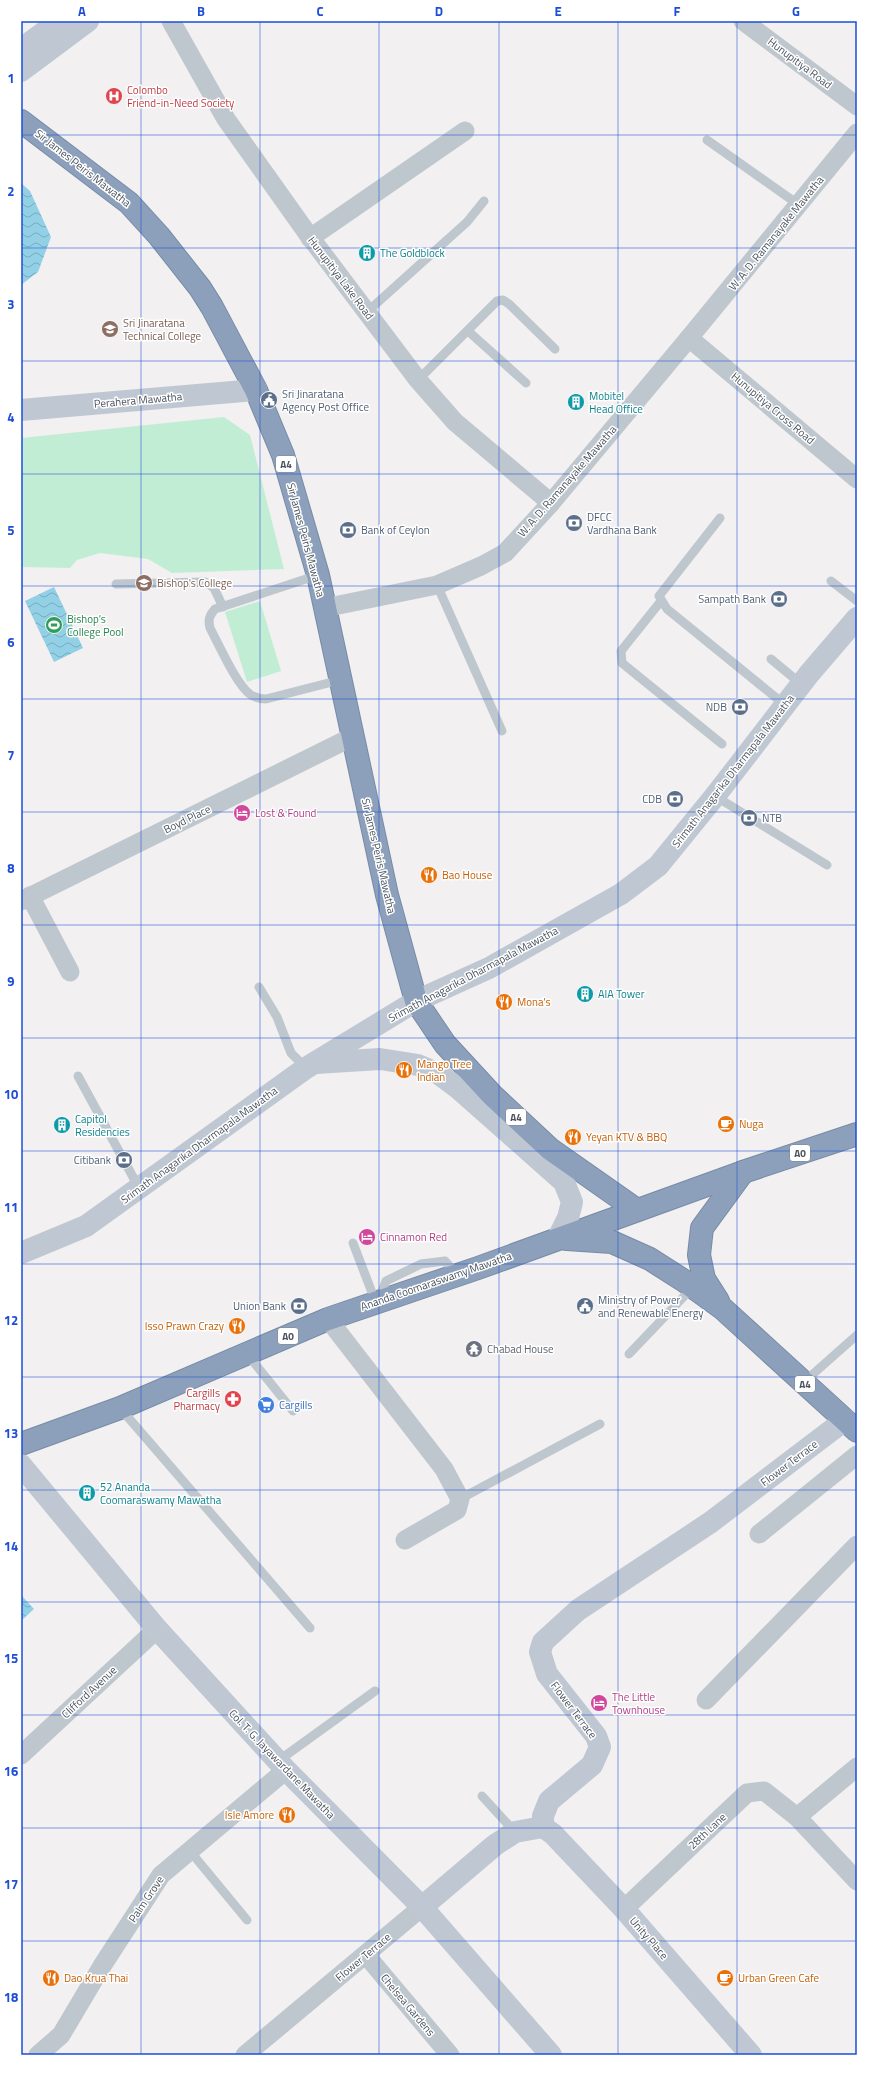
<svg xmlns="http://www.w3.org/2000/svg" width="878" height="2076" viewBox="0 0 878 2076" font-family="'Titillium Web',sans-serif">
  <defs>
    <pattern id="water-waves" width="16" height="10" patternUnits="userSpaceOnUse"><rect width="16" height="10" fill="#92d0e6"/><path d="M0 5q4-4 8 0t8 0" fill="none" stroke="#79abbe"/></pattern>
  </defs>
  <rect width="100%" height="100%" fill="#f2f0f0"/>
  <g fill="#c2edd5">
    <polygon points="224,417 250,435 284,569 172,573 148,559 100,553 77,560 70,568 21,567 21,438"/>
    <polygon points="260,601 281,671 247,682 225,612"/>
  </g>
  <g fill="url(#water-waves)">
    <polygon points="21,183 30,191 51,237 38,272 21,285"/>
    <polygon points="54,587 83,648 54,662 25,601"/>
    <polygon points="21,1595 34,1609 21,1621"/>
  </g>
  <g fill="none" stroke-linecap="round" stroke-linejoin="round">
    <g stroke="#778ba7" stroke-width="24">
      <g id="highway">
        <polyline points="21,121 129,203 159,236 200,288 212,307 256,390 283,455 318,575 387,895 416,1001 445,1044 492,1095 550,1149 637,1210"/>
        <polyline points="567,1239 612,1242 650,1259 686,1282 722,1308 857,1431"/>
        <polyline points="718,1301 704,1279 699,1255 702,1228 743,1172"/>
        <polyline points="21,1444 120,1408 328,1319 478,1268 743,1172 857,1134"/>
      </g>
    </g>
    <g stroke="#bfc7ce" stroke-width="9">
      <polyline points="707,140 799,205"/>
      <polyline points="367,312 467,222 484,201"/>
      <polyline points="468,331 526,383"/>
      <polyline points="418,380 497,301 503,300 509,304 555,349"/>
      <polyline points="720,518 659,596 667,609 785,705"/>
      <path d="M318,575L215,609C209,616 208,620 210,628C219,645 237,686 251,695C256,698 260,699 266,699L340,680"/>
      <polyline points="831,581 857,601"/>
      <polyline points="116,584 205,582 214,588 223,607"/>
      <polyline points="437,585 502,731"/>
      <polyline points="661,601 621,651 622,663 722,744"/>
      <polyline points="771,659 801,684"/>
      <polyline points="715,796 827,865"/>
      <polyline points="259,987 277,1017 291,1053 306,1068"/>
      <polyline points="78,1076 139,1188"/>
      <polyline points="353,1243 376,1303"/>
      <polyline points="386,1298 383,1289 386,1281 421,1264 445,1261 457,1274"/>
      <polyline points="247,1354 293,1411"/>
      <polyline points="629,1354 693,1287"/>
      <polyline points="804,1382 857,1335"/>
      <polyline points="120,1408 310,1628"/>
      <polyline points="460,1499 600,1424"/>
      <polyline points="278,1761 375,1691"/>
      <polyline points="482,1796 515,1832"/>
      <polyline points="190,1851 247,1920"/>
    </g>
    <g stroke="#bfc7ce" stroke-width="19">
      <polyline points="171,21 226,119 307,233 418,380 455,422 551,503"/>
      <polyline points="743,21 857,106"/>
      <polyline points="310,238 465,131"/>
      <polyline points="689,338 857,479"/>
      <polyline points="324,608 437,585 481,566 505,553 551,503 689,338 857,133"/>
      <polyline points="30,896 70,972"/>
      <polyline points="21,901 352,737"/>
      <polyline points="328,1319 444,1469 460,1499 457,1510 405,1540"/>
      <polyline points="759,1534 857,1455"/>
      <polyline points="706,1700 857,1545"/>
      <polyline points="21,1755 157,1629"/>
      <polyline points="797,1817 857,1767"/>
      <polyline points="624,1909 747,1793 764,1791 797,1817 857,1881"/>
      <polyline points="366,1955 450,2055"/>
      <polyline points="38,2055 61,2035 102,1966 161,1875 286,1770"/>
      <polyline points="245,2055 422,1907"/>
    </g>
    <g stroke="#bfc8d2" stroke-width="22">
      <polyline points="21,49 59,21"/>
      <polyline points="21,71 88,21"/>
      <polyline points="21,410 256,390"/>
      <polyline points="316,1063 380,1059 418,1065 439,1074 459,1089 564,1182 572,1202 568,1218 558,1238"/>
      <polyline points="21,1253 86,1226 306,1068 416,1001 489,968 621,894 658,866 715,796 809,674 857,618"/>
      <polyline points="21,1465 157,1629 286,1770 422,1907 551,2055"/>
      <polyline points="543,1827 543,1816 549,1801 592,1765 600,1747 596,1736 547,1674 540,1652 543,1642 578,1610 711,1522 845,1420"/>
      <polyline points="543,1827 553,1834 624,1909 751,2055"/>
      <polyline points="422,1907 495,1845 515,1832 543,1827"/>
    </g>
    <use href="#highway" stroke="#8ca0bb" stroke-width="22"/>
  </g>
  <path fill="none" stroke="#1d4ed8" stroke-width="1" stroke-opacity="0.55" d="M141,21V2055M260,21V2055M379,21V2055M499,21V2055M618,21V2055M737,21V2055M21,135H857M21,248H857M21,361H857M21,474H857M21,586H857M21,699H857M21,812H857M21,925H857M21,1038H857M21,1151H857M21,1264H857M21,1377H857M21,1490H857M21,1602H857M21,1715H857M21,1828H857M21,1941H857"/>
  <defs>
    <g id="hospital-disc" transform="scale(0.9)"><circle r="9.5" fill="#e0444e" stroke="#fff"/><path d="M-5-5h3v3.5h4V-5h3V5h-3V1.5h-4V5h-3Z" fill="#fff"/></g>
    <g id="building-disc" transform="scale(0.9)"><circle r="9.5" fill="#0f9aa8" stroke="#fff"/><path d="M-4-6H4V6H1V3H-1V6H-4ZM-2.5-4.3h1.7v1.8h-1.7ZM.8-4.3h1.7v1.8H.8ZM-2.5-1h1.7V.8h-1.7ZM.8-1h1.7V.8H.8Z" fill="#fff"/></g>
    <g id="university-disc" transform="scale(0.9)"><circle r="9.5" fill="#8d6e63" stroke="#fff"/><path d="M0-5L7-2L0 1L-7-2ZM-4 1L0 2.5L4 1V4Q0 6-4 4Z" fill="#fff"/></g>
    <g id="civic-disc" transform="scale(0.9)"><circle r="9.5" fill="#5c6f8a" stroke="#fff"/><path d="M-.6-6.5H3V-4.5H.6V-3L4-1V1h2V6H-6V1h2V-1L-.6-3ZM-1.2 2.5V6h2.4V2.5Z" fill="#fff"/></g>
    <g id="bank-disc" transform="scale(0.9)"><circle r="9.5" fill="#5c6f8a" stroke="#fff"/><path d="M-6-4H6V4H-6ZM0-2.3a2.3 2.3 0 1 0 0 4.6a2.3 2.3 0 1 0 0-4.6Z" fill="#fff"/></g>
    <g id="school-disc" transform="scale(0.9)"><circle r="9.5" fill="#8d6e63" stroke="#fff"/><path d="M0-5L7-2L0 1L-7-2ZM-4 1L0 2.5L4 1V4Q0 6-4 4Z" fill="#fff"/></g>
    <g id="stadium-disc" transform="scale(0.9)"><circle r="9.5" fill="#2e9e5b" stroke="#fff"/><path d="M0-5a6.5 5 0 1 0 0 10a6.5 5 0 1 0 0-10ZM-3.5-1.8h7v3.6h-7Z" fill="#fff"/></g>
    <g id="hotel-disc" transform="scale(0.9)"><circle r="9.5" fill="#d1479c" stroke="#fff"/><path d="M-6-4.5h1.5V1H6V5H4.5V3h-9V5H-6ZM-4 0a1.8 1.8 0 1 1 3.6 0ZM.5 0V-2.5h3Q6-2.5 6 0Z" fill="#fff"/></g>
    <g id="restaurant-disc" transform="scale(0.9)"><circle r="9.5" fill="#e8710a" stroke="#fff"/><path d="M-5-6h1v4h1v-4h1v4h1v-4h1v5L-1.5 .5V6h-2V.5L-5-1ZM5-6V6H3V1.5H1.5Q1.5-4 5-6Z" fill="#fff"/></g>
    <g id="cafe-disc" transform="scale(0.9)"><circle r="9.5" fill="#e8710a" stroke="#fff"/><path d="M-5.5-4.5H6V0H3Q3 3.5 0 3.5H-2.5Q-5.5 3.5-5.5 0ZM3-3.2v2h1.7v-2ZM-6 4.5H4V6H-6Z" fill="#fff"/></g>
    <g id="temple-disc" transform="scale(0.9)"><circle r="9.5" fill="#6b7280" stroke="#fff"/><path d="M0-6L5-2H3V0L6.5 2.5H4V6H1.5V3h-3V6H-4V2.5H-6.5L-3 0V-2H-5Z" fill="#fff"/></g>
    <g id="pharmacy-disc" transform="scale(0.9)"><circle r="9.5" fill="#e0444e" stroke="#fff"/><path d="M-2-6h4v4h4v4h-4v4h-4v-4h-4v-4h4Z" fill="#fff"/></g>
    <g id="supermarket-disc" transform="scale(0.9)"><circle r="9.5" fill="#3f7fe0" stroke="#fff"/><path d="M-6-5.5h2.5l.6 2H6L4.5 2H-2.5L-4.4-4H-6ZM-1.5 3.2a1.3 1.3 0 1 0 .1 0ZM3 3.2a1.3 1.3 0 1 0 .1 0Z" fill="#fff"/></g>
  </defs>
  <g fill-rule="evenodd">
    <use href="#hospital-disc" x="114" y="96"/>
    <use href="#building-disc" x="367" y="253"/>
    <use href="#university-disc" x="110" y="329"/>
    <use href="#civic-disc" x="269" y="400"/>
    <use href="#building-disc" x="576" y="402"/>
    <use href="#bank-disc" x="574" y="523"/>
    <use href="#bank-disc" x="348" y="530"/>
    <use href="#school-disc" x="144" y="583"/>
    <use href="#bank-disc" x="779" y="599"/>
    <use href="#stadium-disc" x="54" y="625"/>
    <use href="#bank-disc" x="740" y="707"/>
    <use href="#bank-disc" x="675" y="799"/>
    <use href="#hotel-disc" x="242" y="813"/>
    <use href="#bank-disc" x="749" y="818"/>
    <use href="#restaurant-disc" x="429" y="875"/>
    <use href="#building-disc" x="585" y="994"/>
    <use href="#restaurant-disc" x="504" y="1002"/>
    <use href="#restaurant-disc" x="404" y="1070"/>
    <use href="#cafe-disc" x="726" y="1124"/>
    <use href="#building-disc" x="62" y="1125"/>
    <use href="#restaurant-disc" x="573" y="1137"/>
    <use href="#bank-disc" x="124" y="1160"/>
    <use href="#hotel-disc" x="367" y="1237"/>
    <use href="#bank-disc" x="299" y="1306"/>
    <use href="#civic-disc" x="585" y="1306"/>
    <use href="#restaurant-disc" x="237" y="1326"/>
    <use href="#temple-disc" x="474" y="1349"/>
    <use href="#pharmacy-disc" x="233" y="1399"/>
    <use href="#supermarket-disc" x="266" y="1405"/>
    <use href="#building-disc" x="87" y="1493"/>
    <use href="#hotel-disc" x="599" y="1703"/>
    <use href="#restaurant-disc" x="287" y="1815"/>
    <use href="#restaurant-disc" x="51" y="1978"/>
    <use href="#cafe-disc" x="725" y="1978"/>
  </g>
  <g text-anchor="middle" stroke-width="3" stroke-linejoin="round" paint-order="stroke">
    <g fill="#fff" stroke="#80868e" stroke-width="1">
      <rect x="276" y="456" width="20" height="16" rx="3"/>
      <rect x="506" y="1109" width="20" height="16" rx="3"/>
      <rect x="790" y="1145" width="20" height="16" rx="3"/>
      <rect x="278" y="1328" width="20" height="16" rx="3"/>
      <rect x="795" y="1376" width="20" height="16" rx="3"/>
    </g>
    <g font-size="10" font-weight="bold" fill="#49525d">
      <text x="286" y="468">A4</text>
      <text x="516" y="1121">A4</text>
      <text x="800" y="1157">A0</text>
      <text x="288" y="1340">A0</text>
      <text x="805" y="1388">A4</text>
    </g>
    <g font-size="11" fill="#49525d" stroke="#fff">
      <text transform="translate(800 63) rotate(37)" y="4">Hunupitiya Road</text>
      <text transform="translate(83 168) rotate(38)" y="4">Sir James Peiris Mawatha</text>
      <text transform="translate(776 233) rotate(-51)" y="4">W. A. D. Ramanayake Mawatha</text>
      <text transform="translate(341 278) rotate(53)" y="4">Hunupitiya Lake Road</text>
      <text transform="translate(138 400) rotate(-5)" y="4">Perahera Mawatha</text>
      <text transform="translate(773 408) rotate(40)" y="4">Hunupitiya Cross Road</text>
      <text transform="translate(567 481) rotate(-49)" y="4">W. A. D. Ramanayake Mawatha</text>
      <text transform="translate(306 540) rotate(75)" y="4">Sir James Peiris Mawatha</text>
      <text transform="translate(733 771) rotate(-52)" y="4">Srimath Anagarika Dharmapala Mawatha</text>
      <text transform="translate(187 819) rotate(-26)" y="4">Boyd Place</text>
      <text transform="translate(379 856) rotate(77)" y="4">Sir James Peiris Mawatha</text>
      <text transform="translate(473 974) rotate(-28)" y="4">Srimath Anagarika Dharmapala Mawatha</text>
      <text transform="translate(199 1145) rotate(-36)" y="4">Srimath Anagarika Dharmapala Mawatha</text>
      <text transform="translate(436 1281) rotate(-19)" y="4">Ananda Coomaraswamy Mawatha</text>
      <text transform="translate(789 1463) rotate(-37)" y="4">Flower Terrace</text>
      <text transform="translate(89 1692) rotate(-43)" y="4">Clifford Avenue</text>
      <text transform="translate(574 1710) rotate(53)" y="4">Flower Terrace</text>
      <text transform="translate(282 1764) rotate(46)" y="4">Col. T. G. Jayawardane Mawatha</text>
      <text transform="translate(707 1831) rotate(-43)" y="4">28th Lane</text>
      <text transform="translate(146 1899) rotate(-56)" y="4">Palm Grove</text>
      <text transform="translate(649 1938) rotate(49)" y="4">Unity Place</text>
      <text transform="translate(363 1957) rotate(-40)" y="4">Flower Terrace</text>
      <text transform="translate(408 2005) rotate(50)" y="4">Chelsea Gardens</text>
    </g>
    <g font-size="11" fill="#be3a42" stroke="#fff" text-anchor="start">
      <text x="127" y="94">Colombo<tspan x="127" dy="13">Friend-in-Need Society</tspan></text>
      <text x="220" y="1397" text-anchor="end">Cargills<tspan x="220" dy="13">Pharmacy</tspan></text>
    </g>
    <g font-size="11" fill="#0d838f" stroke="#fff" text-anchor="start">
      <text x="380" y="257">The Goldblock</text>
      <text x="589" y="400">Mobitel<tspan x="589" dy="13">Head Office</tspan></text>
      <text x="598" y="998">AIA Tower</text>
      <text x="75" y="1123">Capitol<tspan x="75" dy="13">Residencies</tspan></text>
      <text x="100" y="1491">52 Ananda<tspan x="100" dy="13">Coomaraswamy Mawatha</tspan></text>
    </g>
    <g font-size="11" fill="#785e54" stroke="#fff" text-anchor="start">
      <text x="123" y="327">Sri Jinaratana<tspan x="123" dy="13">Technical College</tspan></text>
      <text x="157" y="587">Bishop's College</text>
    </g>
    <g font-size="11" fill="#4e5e75" stroke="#fff" text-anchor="start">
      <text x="282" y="398">Sri Jinaratana<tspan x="282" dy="13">Agency Post Office</tspan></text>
      <text x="587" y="521">DFCC<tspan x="587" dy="13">Vardhana Bank</tspan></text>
      <text x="361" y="534">Bank of Ceylon</text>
      <text x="766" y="603" text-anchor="end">Sampath Bank</text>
      <text x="727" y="711" text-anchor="end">NDB</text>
      <text x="662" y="803" text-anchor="end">CDB</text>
      <text x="762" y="822">NTB</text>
      <text x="111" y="1164" text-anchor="end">Citibank</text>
      <text x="598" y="1304">Ministry of Power<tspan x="598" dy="13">and Renewable Energy</tspan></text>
      <text x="286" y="1310" text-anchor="end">Union Bank</text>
    </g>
    <g font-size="11" fill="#27864d" stroke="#fff" text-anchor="start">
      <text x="67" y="623">Bishop's<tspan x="67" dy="13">College Pool</tspan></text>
    </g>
    <g font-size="11" fill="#b23c85" stroke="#fff" text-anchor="start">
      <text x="255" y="817">Lost &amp; Found</text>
      <text x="380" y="1241">Cinnamon Red</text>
      <text x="612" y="1701">The Little<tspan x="612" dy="13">Townhouse</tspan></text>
    </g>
    <g font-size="11" fill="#c56008" stroke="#fff" text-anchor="start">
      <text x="442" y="879">Bao House</text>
      <text x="517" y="1006">Mona's</text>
      <text x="417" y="1068">Mango Tree<tspan x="417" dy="13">Indian</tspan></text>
      <text x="739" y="1128">Nuga</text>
      <text x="586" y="1141">Yeyan KTV &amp; BBQ</text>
      <text x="224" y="1330" text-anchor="end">Isso Prawn Crazy</text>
      <text x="274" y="1819" text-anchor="end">Isle Amore</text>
      <text x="64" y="1982">Dao Krua Thai</text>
      <text x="738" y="1982">Urban Green Cafe</text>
    </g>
    <g font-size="11" fill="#5b616d" stroke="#fff" text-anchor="start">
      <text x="487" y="1353">Chabad House</text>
    </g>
    <g font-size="11" fill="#366cbe" stroke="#fff" text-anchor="start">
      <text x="279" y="1409">Cargills</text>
    </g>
  </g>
  <rect width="878" height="2076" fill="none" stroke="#ffffff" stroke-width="44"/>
  <rect x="22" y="22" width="834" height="2032" fill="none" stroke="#1d4ed8" stroke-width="1.5"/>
  <g font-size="13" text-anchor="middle" font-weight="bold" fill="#1d4ed8">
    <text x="82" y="16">A</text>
    <text x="201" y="16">B</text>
    <text x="320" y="16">C</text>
    <text x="439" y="16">D</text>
    <text x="558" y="16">E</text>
    <text x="677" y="16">F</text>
    <text x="796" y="16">G</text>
    <text x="11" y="83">1</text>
    <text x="11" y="196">2</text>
    <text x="11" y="309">3</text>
    <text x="11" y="422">4</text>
    <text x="11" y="535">5</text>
    <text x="11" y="647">6</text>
    <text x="11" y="760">7</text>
    <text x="11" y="873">8</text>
    <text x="11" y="986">9</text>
    <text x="11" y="1099">10</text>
    <text x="11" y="1212">11</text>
    <text x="11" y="1325">12</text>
    <text x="11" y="1438">13</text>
    <text x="11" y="1551">14</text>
    <text x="11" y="1663">15</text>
    <text x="11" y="1776">16</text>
    <text x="11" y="1889">17</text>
    <text x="11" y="2002">18</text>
  </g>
</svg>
